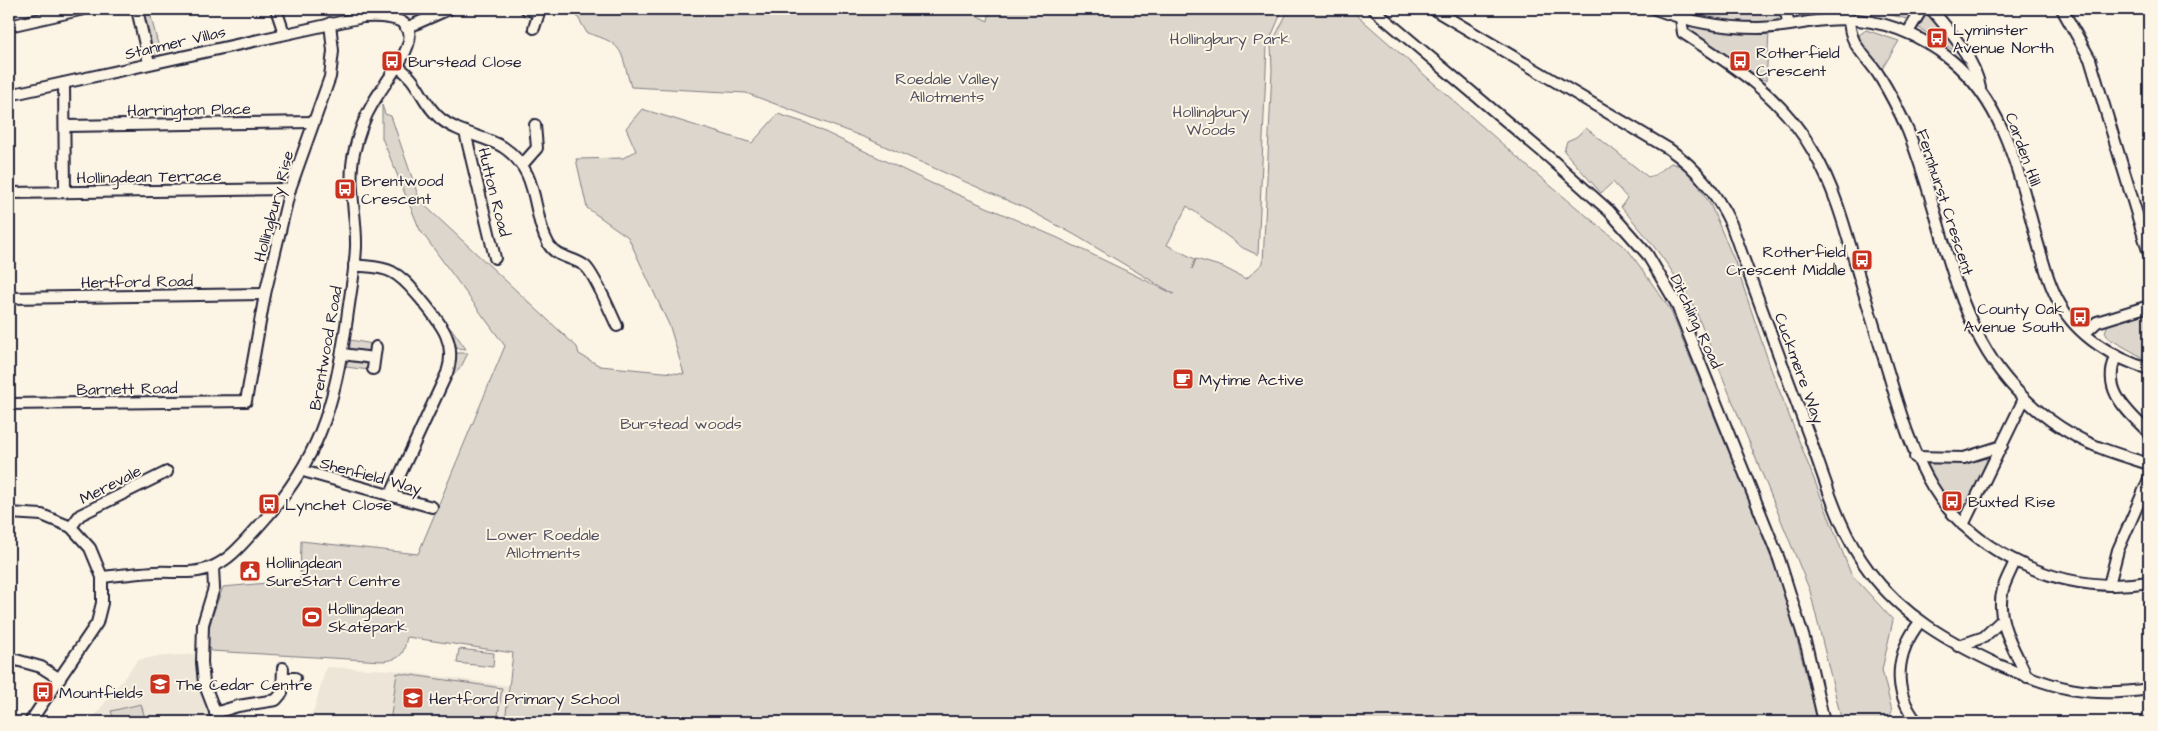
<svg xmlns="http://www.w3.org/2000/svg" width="2158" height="731" viewBox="0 0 2158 731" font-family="'Architects Daughter',sans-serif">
  <rect width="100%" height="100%" fill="#fcf5e5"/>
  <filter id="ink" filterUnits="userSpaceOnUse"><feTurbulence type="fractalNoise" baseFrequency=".02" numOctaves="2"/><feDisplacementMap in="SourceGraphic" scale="10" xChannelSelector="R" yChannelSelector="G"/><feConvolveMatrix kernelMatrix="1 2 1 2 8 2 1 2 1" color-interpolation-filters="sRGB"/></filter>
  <g filter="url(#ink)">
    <g fill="#ece5d8">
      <polygon points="194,654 197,677 205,708 213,722 90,722 138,660 154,657"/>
      <polygon points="326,667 392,670 510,686 505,722 305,722 314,710"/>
    </g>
    <g fill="#dcd6cc" stroke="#7f7c84">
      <polygon points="137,9 149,9 162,60 149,63"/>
      <path d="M573,9H964L988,21L990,9H1283L1267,46L1258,255L1243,248L1187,206L1167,245L1195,259L1192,269L1196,259L1223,267L1246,279L1263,263L1272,70L1271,45L1289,9H1350L1534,172L1629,251L1670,309L1749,501L1786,596L1818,722H505L513,653L407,637C403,654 403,659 383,661L211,651C201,639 218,601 223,587L300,580L301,541L418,554L505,346L420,230L382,138V105L385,114L391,116L420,201L577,347L579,354L600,366L684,374L670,327L628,237L587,208L576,159L623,158L636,151L626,128L642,109L752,143L778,114L806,123L931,183L1058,238L1174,294L1075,235L1029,210L866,138L746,93L631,87C620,51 626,44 587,33Z"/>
      <polygon points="1709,9 1781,9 1782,14 1776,21 1744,22 1706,17"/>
      <polygon points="1882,9 1915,9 1907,19 1880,12"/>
      <polygon points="1928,10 1962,56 1916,26"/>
      <polygon points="1688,26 1736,32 1769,33 1766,81 1688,31 1686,28"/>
      <polygon points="1866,30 1899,41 1882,69 1860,42 1859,35"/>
      <path d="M1586,128L1648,177L1655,175L1671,163L1683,167L1694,178L1711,206L1735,262L1771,369L1851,574L1893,620L1882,670L1892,711L1887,722H1842L1810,591L1694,307C1672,268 1651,241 1621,207L1627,198L1613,182L1601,193L1564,151L1567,141L1576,137Z"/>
      <polygon points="2148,313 2149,318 2149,361 2108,338 2105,332 2108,324"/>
      <polygon points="451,328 466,349 457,348"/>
      <polygon points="350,340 373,344 371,351 366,353 350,350"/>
      <polygon points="457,353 468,353 461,367 450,379"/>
      <polygon points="349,359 368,361 369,370 346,367"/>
      <polygon points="1981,457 1988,460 1989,463 1966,508 1956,510 1941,492 1926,464 1956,463"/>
      <polygon points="459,649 494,653 493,667 457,663"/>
      <polygon points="397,673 502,688 497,722 390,722"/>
      <polygon points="141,704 146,722 115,722 111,711"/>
    </g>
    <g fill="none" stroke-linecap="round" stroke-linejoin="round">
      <g stroke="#22223b" stroke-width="14">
        <g id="minor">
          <polyline points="137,9 149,63"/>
          <polyline points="276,9 284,33"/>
          <polyline points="526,9 539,13 534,28"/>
          <polyline points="1373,9 1551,159 1609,211 1647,254 1676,303 1779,559 1807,648 1824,722"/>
          <path d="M1433,9L1669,149C1698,169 1716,193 1731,224C1756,294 1782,364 1808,433C1825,479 1839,532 1869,571C1903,616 1949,642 1999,665C2055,689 2088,698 2149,689"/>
          <path d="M1655,9C1687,21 1723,28 1758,28C1781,28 1803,22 1825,20C1872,16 1915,30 1951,60C2007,106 2019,177 2038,244C2044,264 2049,285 2060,304C2077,336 2115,359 2149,369"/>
          <polyline points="1785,9 1789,25"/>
          <path d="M1931,9C1950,31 1975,59 1980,88"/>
          <polyline points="2062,9 2090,59 2149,254"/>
          <path d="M1681,18L1683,33C1734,66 1782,97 1813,151C1835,188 1846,231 1858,273C1868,307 1879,341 1889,375C1914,460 1935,524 2022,564C2062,583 2106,589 2149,582"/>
          <path d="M1849,19C1850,48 1866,54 1880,77C1890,93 1900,113 1908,131C1955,247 1951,366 2075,436C2098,449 2124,456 2149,464"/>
          <polyline points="9,26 84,9"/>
          <polyline points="406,28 449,9"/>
          <polyline points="1908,32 1922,9"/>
          <path d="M398,67C419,80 422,104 441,119C459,134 483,135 503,147C542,173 530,212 549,245C557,258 573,257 585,266C594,273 611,313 617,326"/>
          <polyline points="64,83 65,192"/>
          <path d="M9,95L363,17C450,12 392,69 373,103C364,118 358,135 354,153C347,184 357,216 356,247C355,271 350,295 347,319C334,408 319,461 257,528C243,543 231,559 212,567C194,575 174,571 155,572C137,573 120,575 102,577"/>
          <polyline points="66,126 313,122"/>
          <polyline points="465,132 495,258"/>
          <polyline points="522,165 537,148 535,125"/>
          <polyline points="9,193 290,189"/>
          <path d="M354,265C367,267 381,266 392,272C404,278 412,289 420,298C439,322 458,341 447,373L390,496"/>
          <polyline points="9,298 265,294"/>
          <polyline points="2085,333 2097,322 2149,306"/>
          <polyline points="342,354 374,358"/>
          <path d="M2116,357C2101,391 2128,411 2149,433"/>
          <polyline points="373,369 376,347"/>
          <polyline points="9,404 246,401 265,294 290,189 330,77 333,51 330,23"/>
          <polyline points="1915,457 1964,458 2002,446"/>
          <polyline points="303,471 432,507"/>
          <polyline points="9,513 42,515 71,527 90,548 102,577 102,603 97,623 30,722"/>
          <polyline points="1963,525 2024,399"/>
          <polyline points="71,527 80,515 167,472"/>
          <path d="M2015,561C2011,571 2006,579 2003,589C1994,620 2015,650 2027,677"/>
          <polyline points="213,567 214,588 203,624 202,662 204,683 219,722"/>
          <polyline points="2109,585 2118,550 2149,479"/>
          <polyline points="1958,646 1984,637 2002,620"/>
          <polyline points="9,658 41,667 60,679"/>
          <polyline points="283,678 295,678"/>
          <polyline points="215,713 238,706 276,700 282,693 283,668"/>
          <path d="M1917,722C1891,690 1896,652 1920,622"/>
        </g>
      </g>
      <use href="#minor" stroke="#fcf5e5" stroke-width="10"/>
    </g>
  </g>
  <defs>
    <g id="bus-square" transform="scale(1.125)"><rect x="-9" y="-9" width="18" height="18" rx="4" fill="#c8321e" stroke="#fcf5e5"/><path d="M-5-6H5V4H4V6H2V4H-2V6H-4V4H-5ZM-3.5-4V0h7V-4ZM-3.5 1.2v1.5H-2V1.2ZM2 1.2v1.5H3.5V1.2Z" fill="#fff"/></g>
    <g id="cafe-square" transform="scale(1.125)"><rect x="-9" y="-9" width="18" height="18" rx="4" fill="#c8321e" stroke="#fcf5e5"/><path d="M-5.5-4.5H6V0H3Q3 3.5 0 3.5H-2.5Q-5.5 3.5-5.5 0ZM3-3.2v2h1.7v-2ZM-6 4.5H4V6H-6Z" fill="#fff"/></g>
    <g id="civic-square" transform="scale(1.125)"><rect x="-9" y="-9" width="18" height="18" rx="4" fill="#c8321e" stroke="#fcf5e5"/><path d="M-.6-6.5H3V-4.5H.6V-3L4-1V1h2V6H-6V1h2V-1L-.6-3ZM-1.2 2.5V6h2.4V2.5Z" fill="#fff"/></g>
    <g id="stadium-square" transform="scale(1.125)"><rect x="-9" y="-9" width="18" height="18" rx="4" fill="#c8321e" stroke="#fcf5e5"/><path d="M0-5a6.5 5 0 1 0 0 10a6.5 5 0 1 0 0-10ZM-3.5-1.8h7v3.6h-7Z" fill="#fff"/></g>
    <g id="school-square" transform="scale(1.125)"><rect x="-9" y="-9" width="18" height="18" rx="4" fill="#c8321e" stroke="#fcf5e5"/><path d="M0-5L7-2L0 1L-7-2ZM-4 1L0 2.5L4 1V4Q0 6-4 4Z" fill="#fff"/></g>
  </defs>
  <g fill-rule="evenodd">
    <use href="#bus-square" x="1937" y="38"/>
    <use href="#bus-square" x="392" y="61"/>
    <use href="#bus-square" x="1740" y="61"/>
    <use href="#bus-square" x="345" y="189"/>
    <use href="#bus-square" x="1862" y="260"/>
    <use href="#bus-square" x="2080" y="317"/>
    <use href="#cafe-square" x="1183" y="379"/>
    <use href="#bus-square" x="1952" y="501"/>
    <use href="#bus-square" x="269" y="504"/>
    <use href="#civic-square" x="250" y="571"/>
    <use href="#stadium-square" x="312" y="617"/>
    <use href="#school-square" x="160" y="684"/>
    <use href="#bus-square" x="43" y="692"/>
    <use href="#school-square" x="413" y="698"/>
  </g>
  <g text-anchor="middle" stroke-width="4" stroke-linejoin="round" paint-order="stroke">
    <g font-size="16" fill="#22223b" stroke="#fcf5e5" text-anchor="start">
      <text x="1953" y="35">Lyminster<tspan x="1953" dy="18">Avenue North</tspan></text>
      <text x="1756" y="58">Rotherfield<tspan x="1756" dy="18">Crescent</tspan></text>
      <text x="408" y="67">Burstead Close</text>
      <text x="361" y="186">Brentwood<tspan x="361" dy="18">Crescent</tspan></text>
      <text x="1846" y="257" text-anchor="end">Rotherfield<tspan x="1846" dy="18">Crescent Middle</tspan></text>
      <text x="2064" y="314" text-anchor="end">County Oak<tspan x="2064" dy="18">Avenue South</tspan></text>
      <text x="1199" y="385">Mytime Active</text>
      <text x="1968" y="507">Buxted Rise</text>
      <text x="285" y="510">Lynchet Close</text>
      <text x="266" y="568">Hollingdean<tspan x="266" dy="18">SureStart Centre</tspan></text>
      <text x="328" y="614">Hollingdean<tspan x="328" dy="18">Skatepark</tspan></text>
      <text x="176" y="690">The Cedar Centre</text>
      <text x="59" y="698">Mountfields</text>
      <text x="429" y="704">Hertford Primary School</text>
    </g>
    <g font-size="16" fill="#504f5f" stroke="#fcf5e5">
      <text x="1230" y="44">Hollingbury Park</text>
      <text x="947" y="84">Roedale Valley<tspan x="947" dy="18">Allotments</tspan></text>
      <text x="1211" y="117">Hollingbury<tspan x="1211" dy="18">Woods</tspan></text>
      <text x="681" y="429">Burstead woods</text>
      <text x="543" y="540">Lower Roedale<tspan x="543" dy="18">Allotments</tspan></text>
    </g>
    <g font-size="16" fill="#22223b" stroke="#fcf5e5">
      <text transform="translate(175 42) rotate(-13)" y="6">Stanmer Villas</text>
      <text transform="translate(189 109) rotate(-1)" y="6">Harrington Place</text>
      <text transform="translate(2024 149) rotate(70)" y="6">Carden Hill</text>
      <text transform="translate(149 176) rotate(-1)" y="6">Hollingdean Terrace</text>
      <text transform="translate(495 192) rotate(76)" y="6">Hutton Road</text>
      <text transform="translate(1946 202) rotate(72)" y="6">Fernhurst Crescent</text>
      <text transform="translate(273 206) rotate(-75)" y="6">Hollingbury Rise</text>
      <text transform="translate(137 281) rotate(-1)" y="6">Hertford Road</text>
      <text transform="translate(1697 321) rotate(65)" y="6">Ditchling Road</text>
      <text transform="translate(325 348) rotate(-80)" y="6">Brentwood Road</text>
      <text transform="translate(1800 368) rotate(70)" y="6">Cuckmere Way</text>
      <text transform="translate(127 388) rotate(-1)" y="6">Barnett Road</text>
      <text transform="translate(371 475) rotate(15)" y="6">Shenfield Way</text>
      <text transform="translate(110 484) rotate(-27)" y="6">Merevale</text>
    </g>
  </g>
  <rect width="2158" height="731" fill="none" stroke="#fcf5e5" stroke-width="30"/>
  <rect x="15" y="15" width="2128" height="701" fill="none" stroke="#22223b" stroke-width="2" filter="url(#ink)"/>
</svg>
